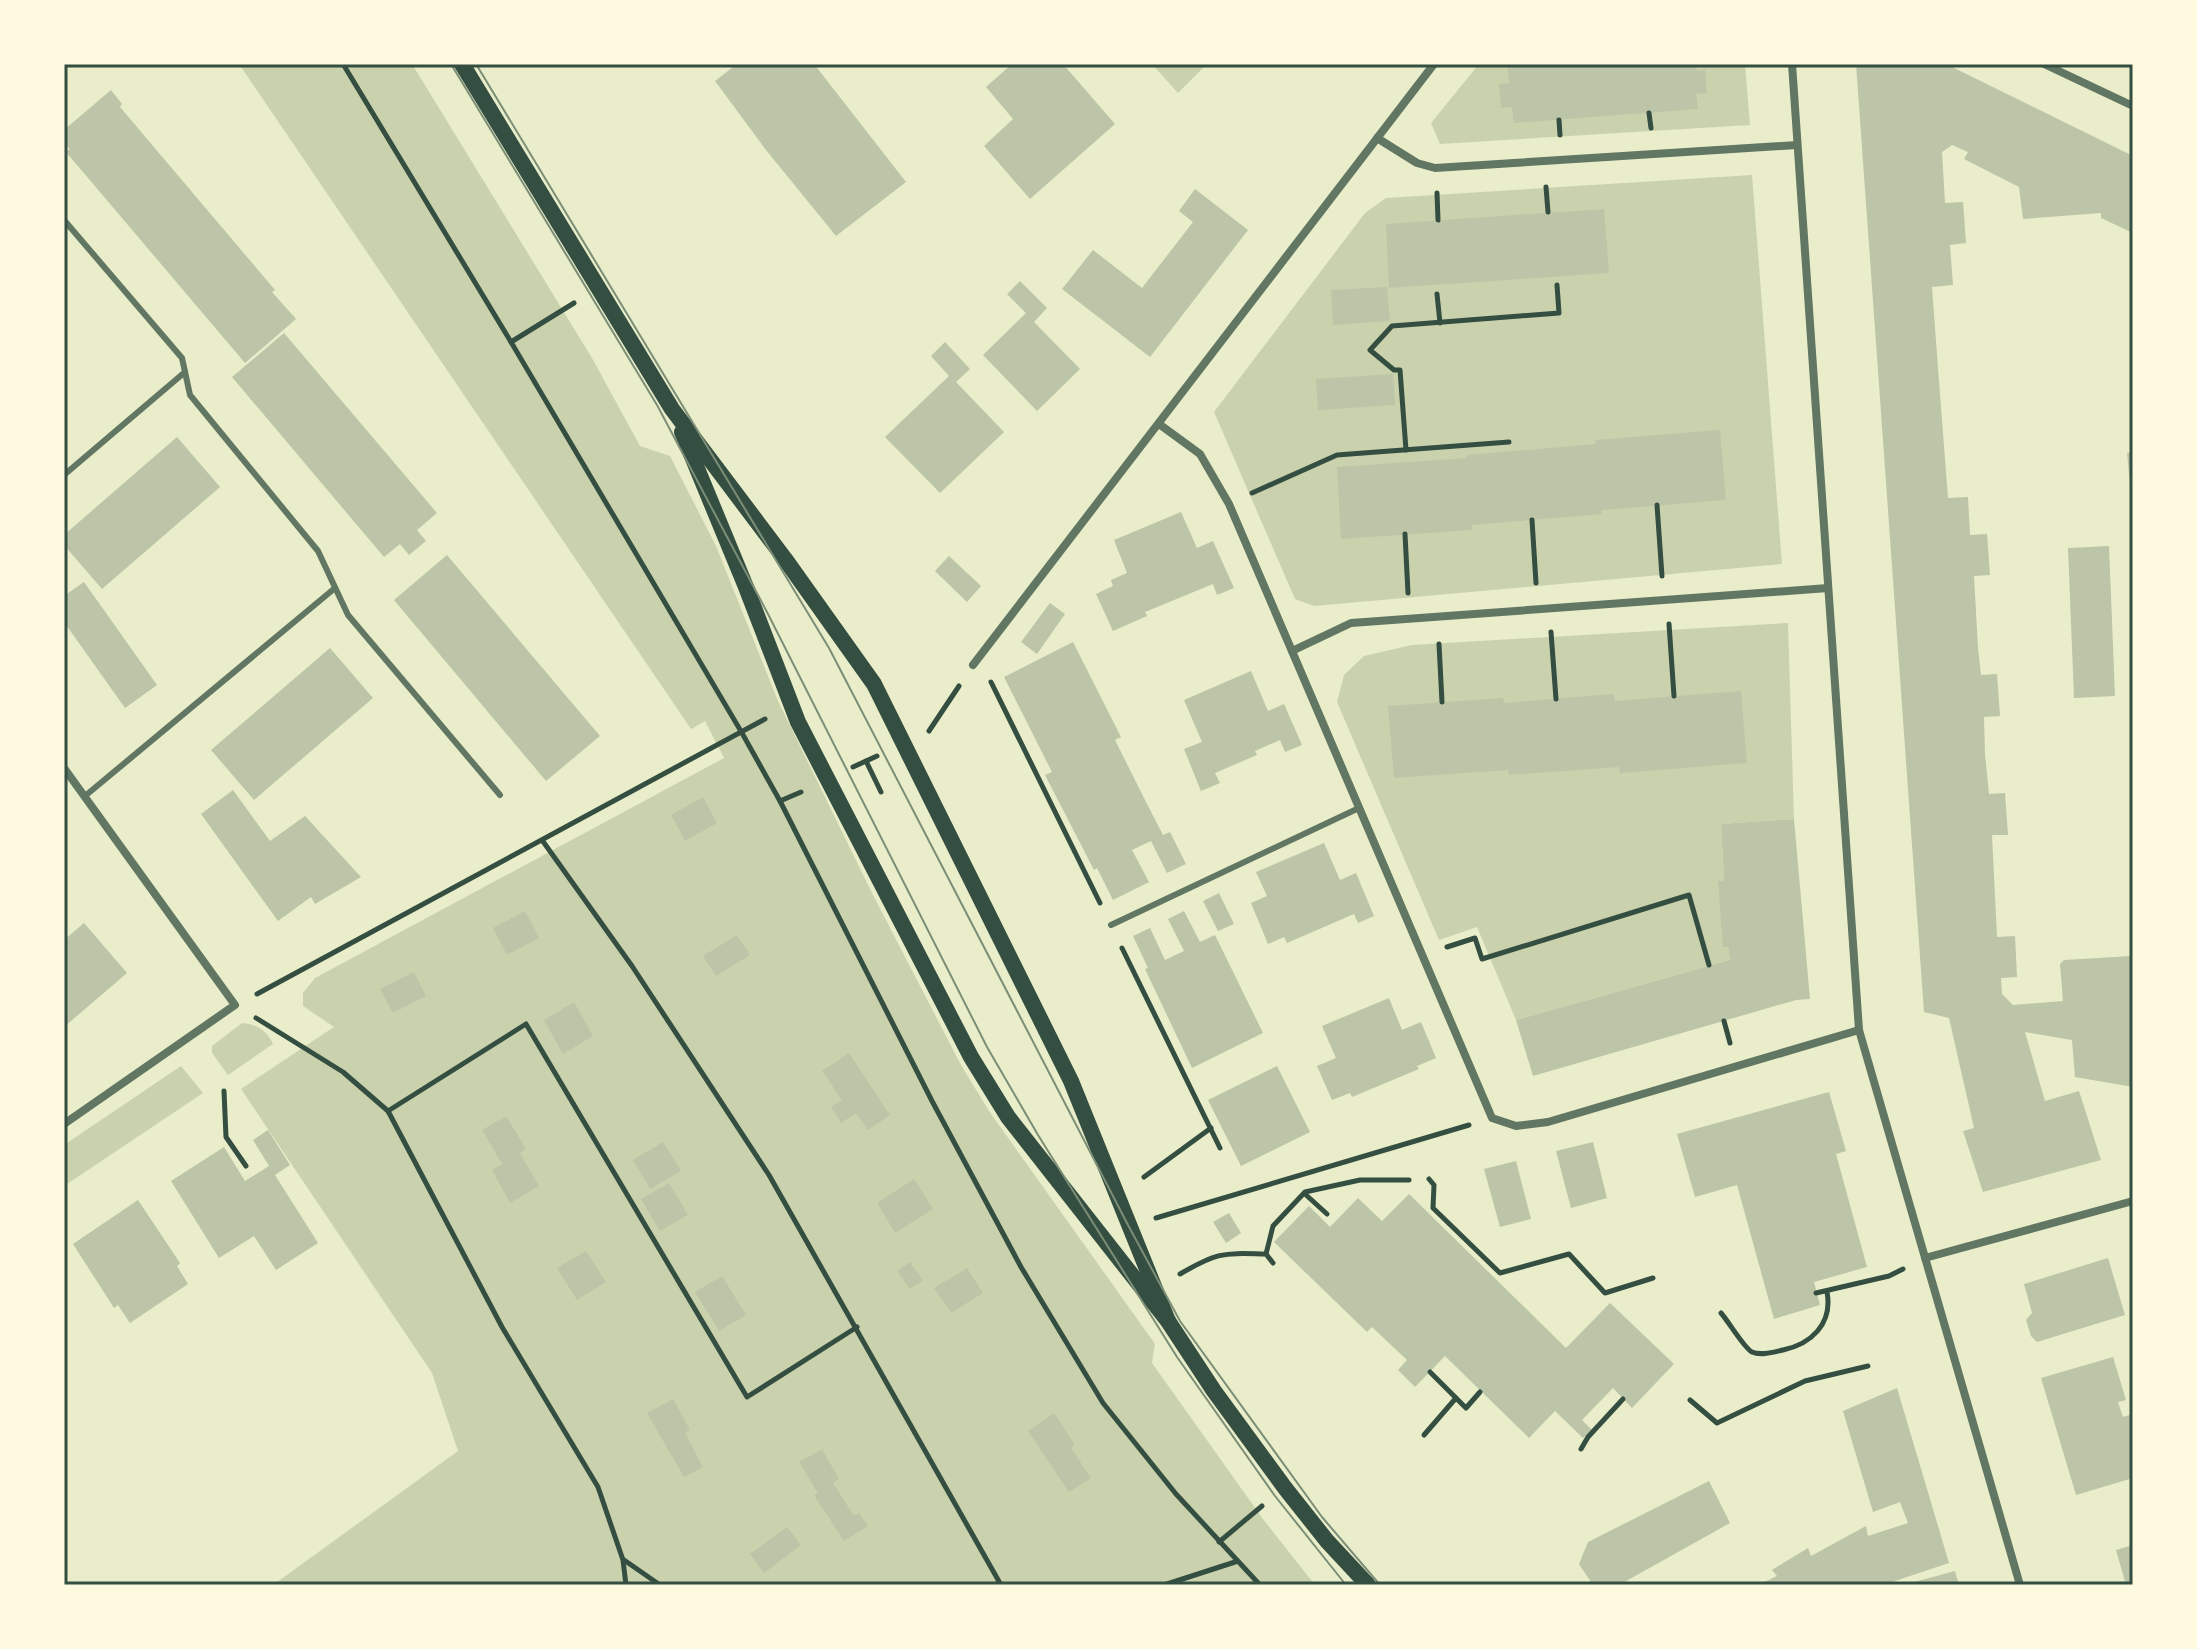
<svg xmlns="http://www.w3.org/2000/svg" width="2197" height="1649" viewBox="0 0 2197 1649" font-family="'Public Sans',sans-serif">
  <rect width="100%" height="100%" fill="#e9edc9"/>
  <g fill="#cad2ad">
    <polygon points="239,64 412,64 592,358 640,446 670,456 716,546 778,701 872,893 961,1065 989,1111 1155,1344 1152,1363 1263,1519 1315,1585 273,1585 458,1451 432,1373 241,1089 334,1027 303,1006 303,993 315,978 724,758 705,721 691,729"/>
    <polygon points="1152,64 1207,64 1178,93"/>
    <polygon points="1479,64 1745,64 1750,125 1440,144 1431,123"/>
    <polygon points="1752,175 1782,564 1314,606 1295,599 1214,412 1365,213 1386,198"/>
    <polygon points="1788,623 1794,819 1721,824 1724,881 1719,881 1730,960 1516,1020 1477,927 1439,940 1337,702 1344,675 1364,656 1412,645"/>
    <path d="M242,1023C256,1024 267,1030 273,1044L228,1075L212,1053V1046Z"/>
    <polygon points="181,1066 203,1093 64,1186 64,1145"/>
  </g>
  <g fill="#bcc5a7">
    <polygon points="737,64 814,64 906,182 836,236 766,150 715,81"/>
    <polygon points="1012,64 1063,64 1115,124 1030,199 984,146 1013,119 986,87"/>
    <polygon points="1507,64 1696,64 1697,71 1705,70 1707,93 1696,94 1698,109 1514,123 1512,107 1501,108 1499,84 1509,83"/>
    <polygon points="1856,64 1946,64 2133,156 2133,233 2101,218 2101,213 2023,219 2019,187 1964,159 1968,152 1952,145 1942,152 1945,203 1963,202 1966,243 1950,245 1953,285 1932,287 1938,368 1948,498 1968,497 1970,535 1987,534 1990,575 1974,576 1978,648 1981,675 1997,674 2000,716 1984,717 1985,754 1989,794 2005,793 2008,835 1992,835 1997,937 2015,936 2017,977 2001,978 2002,994 2013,1005 2063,1001 2060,964 2064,960 2132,956 2133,983 2133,1087 2075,1077 2072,1040 2025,1032 2045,1101 2079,1091 2101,1160 1983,1192 1963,1131 1974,1128 1949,1018 1924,1012"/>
    <polygon points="111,90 122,104 120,107 275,290 272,292 296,319 245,363 66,152 70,149 64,143 64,130"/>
    <polygon points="1195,189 1248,230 1150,357 1062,289 1093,250 1142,288 1193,222 1179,211"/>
    <polygon points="1604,209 1609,273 1389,288 1386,224"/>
    <polygon points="1020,281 1047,308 1034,322 1080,369 1037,411 983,355 1026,313 1007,294"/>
    <polygon points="1387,287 1390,321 1333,325 1331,290"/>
    <polygon points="284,333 437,513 417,530 426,541 409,555 400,544 384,557 232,377"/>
    <polygon points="945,342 970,369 956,382 1004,432 940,493 885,437 949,376 931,356"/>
    <polygon points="1393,374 1395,405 1318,410 1316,379"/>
    <polygon points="1720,430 1726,500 1601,510 1602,514 1472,525 1472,530 1341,539 1337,467 1467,458 1467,455 1596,444 1595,440"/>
    <polygon points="177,437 220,487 102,589 64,545 64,535"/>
    <polygon points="2133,452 2133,494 2131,494 2127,453"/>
    <polygon points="1181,512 1197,548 1213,541 1234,588 1217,595 1213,584 1145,612 1147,616 1113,631 1096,594 1113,586 1111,580 1127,573 1114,540"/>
    <polygon points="2109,546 2115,696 2074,698 2068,548"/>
    <polygon points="447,555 600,736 546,781 394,600"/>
    <polygon points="949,556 981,586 967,602 935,571"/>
    <polygon points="84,582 157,685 125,708 64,622 64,596"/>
    <polygon points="1050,603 1065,614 1037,654 1021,642"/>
    <polygon points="1073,642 1121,737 1115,740 1147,804 1163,835 1170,832 1186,864 1167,873 1151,841 1132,850 1149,882 1113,900 1097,868 1094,870 1045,775 1052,772 1004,677"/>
    <polygon points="330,648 373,698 254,800 211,750"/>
    <polygon points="1251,671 1268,711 1284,704 1302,745 1285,752 1280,740 1255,751 1257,755 1215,773 1220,783 1201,791 1184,749 1202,742 1184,700"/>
    <polygon points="1741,691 1747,763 1620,773 1619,767 1509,775 1508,770 1394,778 1388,706 1503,698 1504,703 1614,694 1615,701"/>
    <polygon points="233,790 270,841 305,816 361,877 315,904 311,897 278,921 201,814"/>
    <polygon points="703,797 717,823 685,841 671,815"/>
    <polygon points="1794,819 1810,999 1796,1000 1533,1076 1516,1020 1730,960 1728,947 1723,947 1718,881 1724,881 1721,824"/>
    <polygon points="1324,843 1340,880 1356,873 1374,916 1358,923 1354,914 1287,943 1284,937 1268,944 1251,903 1267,896 1256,872"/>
    <polygon points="1219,893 1234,924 1218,931 1203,901"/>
    <polygon points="525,911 539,938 507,955 493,928"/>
    <polygon points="1184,911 1200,942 1215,935 1263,1033 1192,1068 1145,969 1148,968 1133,936 1150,928 1165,960 1184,951 1168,919"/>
    <polygon points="84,923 127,973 64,1027 64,940"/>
    <polygon points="737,935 750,955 716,976 703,956"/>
    <polygon points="414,972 426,996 393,1013 380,989"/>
    <polygon points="1389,998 1402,1030 1421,1022 1436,1058 1417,1066 1419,1069 1352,1097 1350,1093 1332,1100 1317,1066 1336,1058 1322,1026"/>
    <polygon points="574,1002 593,1036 563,1054 544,1020"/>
    <polygon points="849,1053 890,1115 868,1130 856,1113 841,1123 831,1107 842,1100 822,1071"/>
    <polygon points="1277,1066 1310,1132 1241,1166 1208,1100"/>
    <polygon points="1829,1092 1846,1151 1836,1154 1867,1267 1814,1282 1820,1305 1774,1319 1737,1185 1695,1197 1677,1134"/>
    <polygon points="506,1116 526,1149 520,1153 539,1186 510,1203 492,1170 502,1164 482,1130"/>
    <polygon points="268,1130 290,1165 275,1175 318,1243 276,1270 254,1236 219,1258 171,1181 224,1147 245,1181 269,1166 253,1140"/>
    <polygon points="663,1142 681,1171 650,1189 633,1160"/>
    <polygon points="1593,1142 1607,1198 1571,1208 1556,1151"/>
    <polygon points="1516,1161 1531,1219 1500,1227 1484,1169"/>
    <polygon points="914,1179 933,1209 895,1233 877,1203"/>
    <polygon points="669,1183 688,1215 660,1231 641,1199"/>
    <polygon points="1409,1194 1566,1348 1610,1303 1674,1364 1632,1408 1613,1388 1582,1420 1592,1430 1583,1438 1555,1411 1529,1438 1445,1356 1415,1387 1398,1370 1407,1360 1372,1327 1367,1332 1274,1242 1309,1206 1330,1227 1358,1198 1382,1221"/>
    <polygon points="138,1200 180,1263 177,1266 188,1284 130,1323 118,1305 114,1308 73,1244"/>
    <polygon points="1229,1213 1241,1233 1226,1243 1213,1222"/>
    <polygon points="586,1251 606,1282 577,1300 557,1268"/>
    <polygon points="2108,1258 2125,1315 2037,1342 2031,1336 2026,1320 2032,1313 2024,1284"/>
    <polygon points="910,1262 923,1280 910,1289 897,1271"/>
    <polygon points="967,1268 983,1293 951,1313 934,1288"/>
    <polygon points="722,1276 746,1315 719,1331 695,1292"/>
    <polygon points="2113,1357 2126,1400 2118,1402 2123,1417 2133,1414 2133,1478 2076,1495 2041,1378"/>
    <polygon points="1897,1388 1949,1563 1883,1585 1758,1585 1777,1576 1772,1570 1808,1548 1811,1556 1866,1526 1868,1536 1908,1523 1900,1502 1873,1512 1843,1411"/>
    <polygon points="673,1399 690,1430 685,1433 703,1467 684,1477 647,1413"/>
    <polygon points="1054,1413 1075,1445 1071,1448 1091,1478 1069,1492 1028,1431"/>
    <polygon points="822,1449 839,1479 833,1483 854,1516 859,1513 868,1526 844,1541 814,1495 818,1493 799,1462"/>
    <polygon points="1709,1481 1730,1523 1619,1585 1593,1585 1579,1564 1588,1542"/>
    <polygon points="787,1527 801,1545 764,1573 750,1554"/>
    <polygon points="2133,1545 2133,1585 2126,1585 2116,1550"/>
    <polygon points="1955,1571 1959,1585 1907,1585 1907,1584"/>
  </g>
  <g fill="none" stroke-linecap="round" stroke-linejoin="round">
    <g stroke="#344e41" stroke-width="5">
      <polyline points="343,64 511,342 742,733 780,801 932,1101 1021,1267 1103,1403 1176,1494 1260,1585"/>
      <polyline points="1649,113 1651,128"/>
      <polyline points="1559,120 1560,135"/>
      <polyline points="1546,187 1548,212"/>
      <polyline points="1437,193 1438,220"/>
      <polyline points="1437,294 1440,323"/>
      <polyline points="511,342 574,303"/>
      <polyline points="1406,450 1400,370 1394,370 1370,350 1392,326 1559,313 1557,285"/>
      <polyline points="1252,493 1337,455 1509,442"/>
      <polyline points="1657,505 1662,576"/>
      <polyline points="1532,520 1536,583"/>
      <polyline points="1405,534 1408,593"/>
      <polyline points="1669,624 1674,696"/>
      <polyline points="1551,632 1556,699"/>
      <polyline points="1439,644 1442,702"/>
      <polyline points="991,682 1100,903"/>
      <polyline points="929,731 959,686"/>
      <polyline points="866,761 881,792"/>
      <polyline points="853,767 877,756"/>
      <polyline points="780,801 801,792"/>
      <polyline points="542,840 632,966 769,1175 1001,1585"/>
      <polyline points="1447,947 1475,938 1482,959 1689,895 1709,965"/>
      <polyline points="1122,948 1220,1148"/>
      <polyline points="257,994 765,719"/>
      <polyline points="256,1018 343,1072 388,1111 502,1327 598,1487 623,1560 626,1585"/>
      <polyline points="1724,1021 1730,1043"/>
      <polyline points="224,1091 226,1137 246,1166"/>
      <polyline points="388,1111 526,1024 747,1397 857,1327"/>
      <polyline points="1144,1177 1211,1128"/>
      <polyline points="1429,1179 1434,1185 1433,1208 1500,1273 1569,1254 1605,1293 1653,1278"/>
      <polyline points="1305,1194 1327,1214"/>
      <polyline points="1156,1218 1469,1125"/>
      <polyline points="1266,1254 1273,1226 1305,1192 1360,1180 1409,1180"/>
      <path d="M1180,1274C1218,1252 1222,1253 1266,1254L1273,1263"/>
      <polyline points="1816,1293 1889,1276 1903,1269"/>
      <path d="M1721,1313C1729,1322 1744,1348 1752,1352C1761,1356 1774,1352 1783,1350C1811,1344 1833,1324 1827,1292"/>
      <polyline points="1456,1398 1466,1408 1480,1392"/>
      <polyline points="1690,1400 1717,1423 1805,1381 1868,1366"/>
      <polyline points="1424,1435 1456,1398 1430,1372"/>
      <polyline points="1581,1449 1588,1437 1623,1399"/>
      <polyline points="1219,1542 1262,1506"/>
      <polyline points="624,1560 660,1585"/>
      <polyline points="1164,1585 1235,1562"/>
    </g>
    <g stroke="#617663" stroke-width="6">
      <polyline points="64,220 182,358 190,395 318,551 348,615 500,795"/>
      <polyline points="64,475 185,372"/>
      <polyline points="85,796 335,588"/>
      <polyline points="1111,925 1359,808"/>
    </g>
    <g stroke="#617663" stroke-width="8">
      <polyline points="1792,64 1859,1030 2020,1585"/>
      <polyline points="2044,64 2133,106"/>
      <polyline points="1377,138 1417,163 1435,168 1797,145"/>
      <polyline points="1159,424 1200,454 1229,504 1492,1118 1516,1126 1548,1122 1859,1030"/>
      <polyline points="1292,651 1351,623 1828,588"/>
      <polyline points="973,665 1434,64"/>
      <polyline points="64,768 235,1005 64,1124"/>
      <polyline points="1925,1258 2133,1201"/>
    </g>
    <g stroke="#344e41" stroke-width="16">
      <polyline points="462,64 672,409 785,559 874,684 1071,1081 1168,1321"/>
      <polyline points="682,432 746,587 798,722 971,1057 1008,1117 1168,1321 1214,1391 1285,1488 1327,1541 1368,1585"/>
    </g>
    <g stroke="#7c8e77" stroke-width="2">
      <polyline points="451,64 657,405 768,614 987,1047 1038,1135 1177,1357 1275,1496 1346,1585"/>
      <polyline points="476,64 829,648 1128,1225 1180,1321 1322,1517 1380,1585"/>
    </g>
  </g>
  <rect width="2197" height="1649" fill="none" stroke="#fefae0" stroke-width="132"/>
  <rect x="66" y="66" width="2065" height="1517" fill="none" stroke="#344e41" stroke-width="3"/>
</svg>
